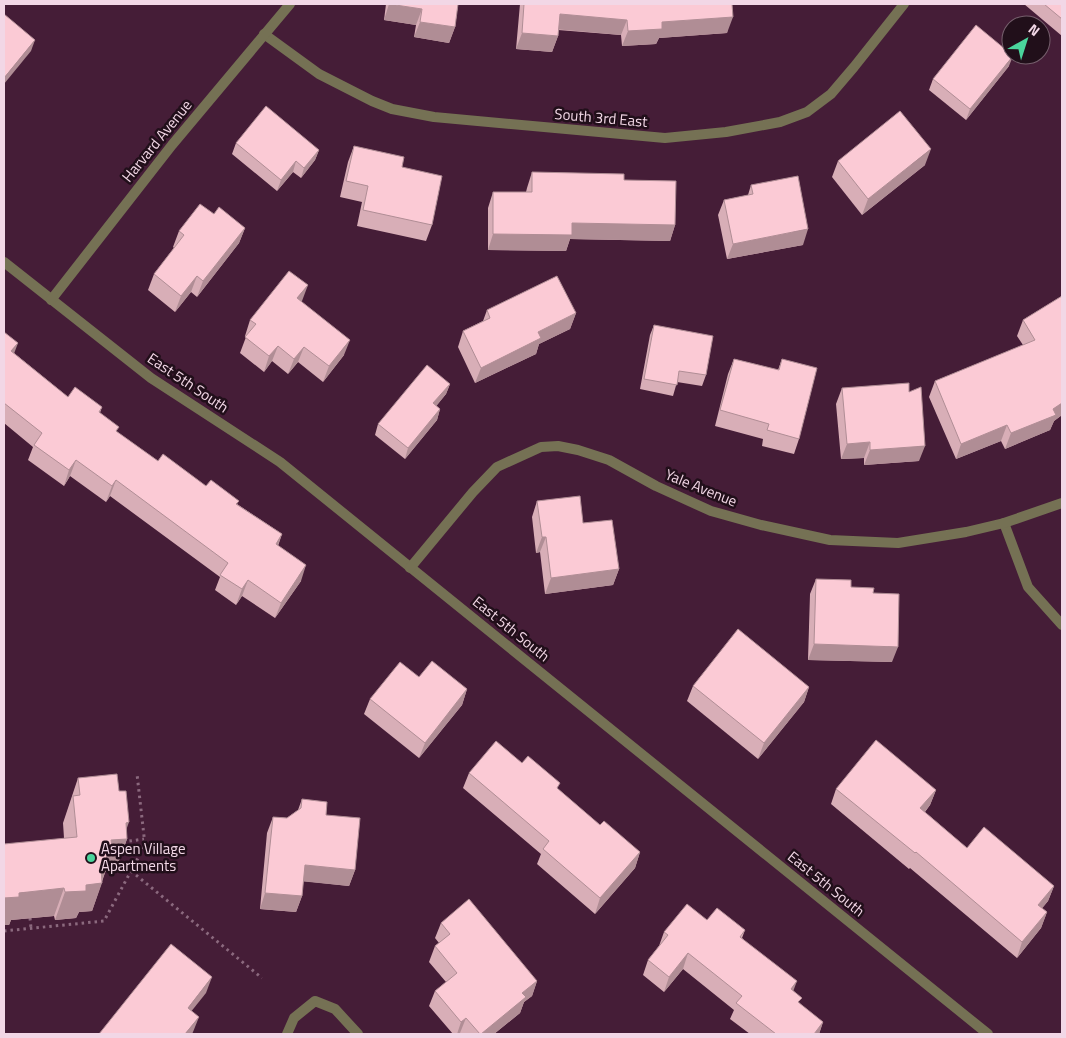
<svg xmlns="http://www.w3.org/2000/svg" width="1066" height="1038" viewBox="0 0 1066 1038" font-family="'Titillium Web',sans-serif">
  <rect width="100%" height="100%" fill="#451d37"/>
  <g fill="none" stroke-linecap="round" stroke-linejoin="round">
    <g stroke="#8b697e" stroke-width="3" stroke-dasharray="2.5 4" stroke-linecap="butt">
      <polyline points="123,842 144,839"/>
      <polyline points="131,871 262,978"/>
      <polyline points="30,918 31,928"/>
      <polyline points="4,931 104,921 145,845 137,774"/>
    </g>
    <g stroke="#757154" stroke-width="10">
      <polyline points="264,34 319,74 372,101 392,109 434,117 665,138 726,132 780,122 807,112 831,94 854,67 904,4"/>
      <polyline points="4,262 151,378 280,462 988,1034"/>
      <polyline points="51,300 172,145 290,4"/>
      <polyline points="1004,523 1028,587 1062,625"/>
      <polyline points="410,568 473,492 497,467 541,447 558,446 578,450 609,460 656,486 711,511 761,525 830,540 898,543 966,532 1004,523 1062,503"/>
      <polyline points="287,1034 294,1018 315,1001 335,1009 358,1034"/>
    </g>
  </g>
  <g fill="#d8aeb7">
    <polygon points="386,4 458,4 455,27 449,43 414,37 416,25 384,20"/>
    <polygon points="520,4 732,4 727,33 659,38 656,44 622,46 621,35 558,30 558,36 552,52 516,49"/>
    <polygon points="1024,4 1062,4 1062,36"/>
    <polygon points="1009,66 966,120 929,90 933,79"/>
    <polygon points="236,143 319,150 315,160 301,178 293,172 277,191 232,154"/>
    <polygon points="354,146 402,167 432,225 426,241 357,226 362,202 340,197 348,162"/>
    <polygon points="838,161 925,165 862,215 832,177"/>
    <polygon points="532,172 624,180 675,225 670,241 570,239 566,251 488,250 488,208 493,192 526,192 527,188"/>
    <polygon points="751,185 803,245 727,259 718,215 724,200 748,195"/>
    <polygon points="214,214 245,228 239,243 197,297 191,292 175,312 148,290 154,274 174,248 173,247 179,231"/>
    <polygon points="1062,296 1062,415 1054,421 1050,430 1005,449 1001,441 956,459 929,397 935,381 1023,345 1017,336 1023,320"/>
    <polygon points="302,301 301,302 344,355 323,382 298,362 288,374 272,361 264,372 240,353 246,337 245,336 250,320"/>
    <polygon points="487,310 576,313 570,329 539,344 536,354 475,383 458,347 463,331 483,321"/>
    <polygon points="654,325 706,375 702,386 677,382 673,396 640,389 650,335"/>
    <polygon points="4,332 14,353 68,397 102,407 100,413 117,432 158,461 206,486 239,501 237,504 282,534 278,546 301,581 275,618 242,596 236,605 215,590 220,577 110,496 106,502 70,476 64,486 28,460 33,447 4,423"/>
    <polygon points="734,359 778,370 782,359 799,439 794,454 762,446 763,439 715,426 728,374"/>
    <polygon points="450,384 446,394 436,406 440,409 437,420 405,459 375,435 378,424"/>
    <polygon points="842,388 909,392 919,461 864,465 864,458 841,459 836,404"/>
    <polygon points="537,501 583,523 619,569 613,585 545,594 540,552 536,553 532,517"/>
    <polygon points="816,579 873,593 892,662 808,660 810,594"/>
    <polygon points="419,677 467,689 462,705 419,758 364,714 370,699"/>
    <polygon points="693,686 809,687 804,702 758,759 687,701"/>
    <polygon points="522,763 558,789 600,825 640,852 635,868 595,914 537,864 541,854 463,788 469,773"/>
    <polygon points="78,778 119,791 126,829 127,839 117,866 107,867 92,911 79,912 76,918 55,920 54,916 11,920 9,925 4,925 64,838 63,823"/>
    <polygon points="836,789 936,790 930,805 925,812 967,848 1054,886 1048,901 1042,908 1047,912 1041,928 1017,958 910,868 909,869 831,804"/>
    <polygon points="302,799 326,815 355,870 349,886 303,881 302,896 296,912 260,909 267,833 273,817 287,818 298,810"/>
    <polygon points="707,920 745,930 742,938 793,991 800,1004 823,1022 819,1034 750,1034 730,1019 734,1010 683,969 664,992 643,975 648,960 659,946 664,932"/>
    <polygon points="441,923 537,981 532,996 524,1002 520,1013 494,1034 461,1034 460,1033 459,1034 453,1034 429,1006 435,991 446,982 429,962 435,946 439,943 435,938"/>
  </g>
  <g fill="#b08d95">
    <polygon points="389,4 422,9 416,25 384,20"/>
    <polygon points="560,14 627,20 621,35 554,29"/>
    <polygon points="733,17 727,33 659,38 656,44 622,46 628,31 662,22"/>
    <polygon points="420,22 455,27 449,43 414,37"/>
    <polygon points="522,33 558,36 552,52 516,49"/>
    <polygon points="35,40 31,51 4,84 4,78"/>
    <polygon points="1013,56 1009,66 966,120 970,109"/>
    <polygon points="931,149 925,165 862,215 868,199"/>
    <polygon points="319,150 315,160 301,178 304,168"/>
    <polygon points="296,161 293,172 277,191 281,180"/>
    <polygon points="572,223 675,225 670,241 570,239 566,251 488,250 493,234"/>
    <polygon points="245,228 239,243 197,297 203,281"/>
    <polygon points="808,229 803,245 727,259 733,244"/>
    <polygon points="197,276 191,292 175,312 181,296"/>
    <polygon points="308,285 302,301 291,314 297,298"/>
    <polygon points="576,313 570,329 539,344 536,354 475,383 481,368 538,332"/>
    <polygon points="350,340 344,355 323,382 329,366"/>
    <polygon points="18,343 12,359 11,351"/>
    <polygon points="278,346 272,361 264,372 269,356"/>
    <polygon points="304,347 298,362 288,374 294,359"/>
    <polygon points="450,384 446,394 430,414 433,403"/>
    <polygon points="1062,403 1062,415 1054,421 1050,430 1005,449 1011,433"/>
    <polygon points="440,409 437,420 405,459 408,448"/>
    <polygon points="1007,425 1001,441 956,459 961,444"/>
    <polygon points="870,442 864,458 841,459 847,444"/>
    <polygon points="925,446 919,461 864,465 870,450"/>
    <polygon points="76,460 70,476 64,486 69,470"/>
    <polygon points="116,480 110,496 106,502 112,486"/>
    <polygon points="282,534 276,550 276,544"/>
    <polygon points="542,537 546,537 540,552 536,553"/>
    <polygon points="306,565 301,581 275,618 281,603"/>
    <polygon points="619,569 613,585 545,594 551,578"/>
    <polygon points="248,580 242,596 236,605 242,589"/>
    <polygon points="814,644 898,647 892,662 808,660"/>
    <polygon points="809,687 804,702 758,759 764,743"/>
    <polygon points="467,689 462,705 419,758 425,743"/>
    <polygon points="936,790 930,805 915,824 920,808"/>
    <polygon points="129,822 123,839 127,839 117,866 107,867 101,883 102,883 92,911 79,912 76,918 55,920 65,892 86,885 106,847 126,823"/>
    <polygon points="640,852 635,868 595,914 600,898"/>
    <polygon points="305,865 355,870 349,886 299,881"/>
    <polygon points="1054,886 1048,901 1032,921 1038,905"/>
    <polygon points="64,888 54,916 11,920 9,925 4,925 4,898 19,893"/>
    <polygon points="265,893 302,896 296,912 260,909"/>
    <polygon points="1047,912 1041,928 1017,958 1022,942"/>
    <polygon points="688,953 683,969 664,992 669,977"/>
    <polygon points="212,977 206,993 182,1023 188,1008"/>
    <polygon points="537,981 532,996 524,1002 520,1013 494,1034 481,1034 522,993"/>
    <polygon points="797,981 791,997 791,989"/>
    <polygon points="199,1017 193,1032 192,1034 185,1034"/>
    <polygon points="466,1018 460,1033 457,1034 461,1022"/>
    <polygon points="823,1022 819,1034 814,1034"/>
  </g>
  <g fill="#fbcad5" stroke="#b08d95">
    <polygon points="389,4 458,4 455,27 420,22 422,9"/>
    <polygon points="524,4 732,4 733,17 662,22 662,29 628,31 627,20 560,14 558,36 522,33"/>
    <polygon points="1044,4 1062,4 1062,19"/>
    <polygon points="4,14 35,40 4,78"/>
    <polygon points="976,25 1011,54 1011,55 1013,56 970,109 933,79"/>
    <polygon points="266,106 319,150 304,168 296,161 281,180 236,143"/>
    <polygon points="900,111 931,149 868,199 838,161"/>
    <polygon points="354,146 404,157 402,167 442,176 432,225 363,210 368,186 346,181"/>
    <polygon points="532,172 624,174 624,180 676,181 675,225 572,223 572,235 493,234 493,192 532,192"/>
    <polygon points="798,176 808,229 733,244 724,200 753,194 751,185"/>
    <polygon points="200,204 214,214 219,207 245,228 203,281 197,276 181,296 154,274 184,235 179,231"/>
    <polygon points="289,271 308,285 297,298 350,340 329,366 304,347 294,359 278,346 269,356 245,337 256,324 250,320"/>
    <polygon points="557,276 576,313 538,332 541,338 481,368 463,331 490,318 487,310"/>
    <polygon points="1062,296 1062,403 1053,409 1056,415 1011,433 1007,425 961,444 935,381 1035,340 1023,320"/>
    <polygon points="654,325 713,336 706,375 679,371 677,385 644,379"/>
    <polygon points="4,332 18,343 11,351 68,397 75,387 102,407 99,412 119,427 116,431 158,461 163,454 206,486 211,480 239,501 236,504 282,534 276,544 306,565 281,603 248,580 242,589 220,575 228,563 116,480 112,486 76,460 69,470 34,445 42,433 4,403"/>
    <polygon points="734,359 779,370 782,359 817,368 799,439 767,430 769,424 720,410"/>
    <polygon points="427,365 450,384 433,403 440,409 408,448 378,424"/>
    <polygon points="909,383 909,392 921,387 925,446 870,450 870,442 847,444 842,388"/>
    <polygon points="580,496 583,523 612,520 619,569 551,578 546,537 542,537 537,501"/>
    <polygon points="816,579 851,580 851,587 874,588 873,593 899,594 898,647 814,644"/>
    <polygon points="738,629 809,687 764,743 693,686"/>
    <polygon points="432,661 467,689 425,743 370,699 400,662 419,677"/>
    <polygon points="876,740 936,790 920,808 967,848 984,827 1054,886 1038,905 1047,912 1022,942 916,852 915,853 836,789"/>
    <polygon points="496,741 522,763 528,756 560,783 557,788 600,825 604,821 640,852 600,898 543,849 549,841 469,773"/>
    <polygon points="117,774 119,791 126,791 129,822 126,823 127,839 111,840 112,847 106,847 107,866 101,867 102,883 86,885 86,891 65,892 64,888 19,893 19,897 4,898 4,844 77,837 73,796 80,795 78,778"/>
    <polygon points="302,799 327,802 326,815 360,818 355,870 305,865 302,896 265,893 273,817 287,818 301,808"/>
    <polygon points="469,899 537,981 522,993 526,997 481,1034 480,1034 466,1018 461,1022 435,991 457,973 435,946 450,934 441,923"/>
    <polygon points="687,904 707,920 717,908 745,930 740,937 797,981 791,989 802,998 798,1002 823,1022 814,1034 776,1034 736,1003 742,996 688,953 669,977 648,960 668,935 664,932"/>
    <polygon points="171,944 212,977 188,1008 199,1017 185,1034 99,1034"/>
  </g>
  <circle fill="#4ad49c" stroke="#210f1a" stroke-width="2" cx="91" cy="858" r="5"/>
  <g text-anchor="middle" stroke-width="5" stroke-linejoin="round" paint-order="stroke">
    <g font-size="15" fill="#f2d7e6" stroke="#210f1a">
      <text transform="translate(601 118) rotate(5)" y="5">South 3rd East</text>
      <text transform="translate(157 141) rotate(-51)" y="5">Harvard Avenue</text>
      <text transform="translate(188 383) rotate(34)" y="5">East 5th South</text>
      <text transform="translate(701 488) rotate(22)" y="5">Yale Avenue</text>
      <text transform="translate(511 629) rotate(39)" y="5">East 5th South</text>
      <text transform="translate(826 884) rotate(39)" y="5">East 5th South</text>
    </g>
    <g font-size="15" fill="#f2d7e6" stroke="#210f1a" text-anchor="start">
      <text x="101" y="854">Aspen Village<tspan x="101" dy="17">Apartments</tspan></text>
    </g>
  </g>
  <rect width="1066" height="1038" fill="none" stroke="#f2d7e6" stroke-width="10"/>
  <g transform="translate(1026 40) rotate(39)"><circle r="24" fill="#210f1a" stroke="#755f6c"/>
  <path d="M0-4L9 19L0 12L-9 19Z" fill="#4ad49c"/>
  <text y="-8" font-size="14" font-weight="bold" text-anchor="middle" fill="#f2d7e6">N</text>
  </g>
</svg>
